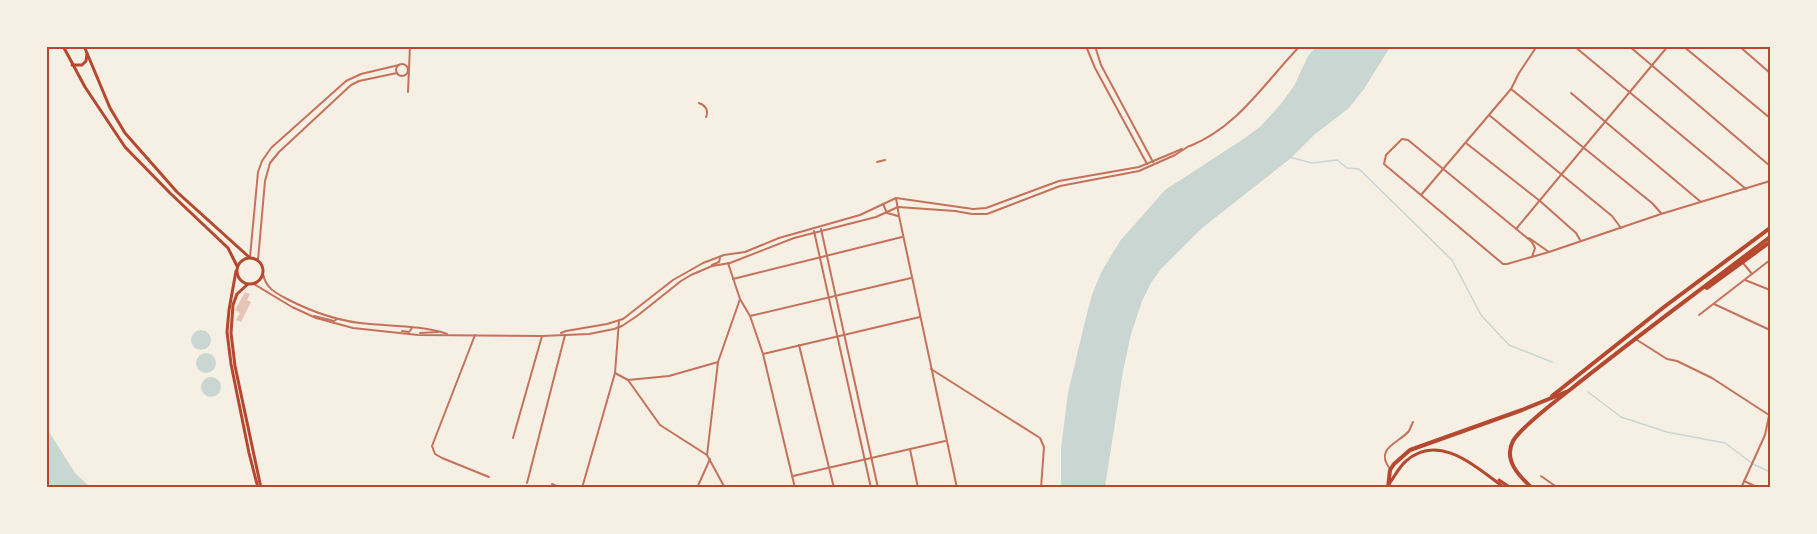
<svg xmlns="http://www.w3.org/2000/svg" width="1817" height="534" viewBox="0 0 1817 534" font-family="'IBM Plex Sans',sans-serif">
  <rect width="100%" height="100%" fill="#f6efe4"/>
  <g fill="#c9d6d2">
    <polygon points="1316,47 1390,47 1364,89 1349,108 1314,135 1291,158 1202,228 1161,269 1151,283 1142,301 1131,334 1123,371 1105,487 1061,487 1061,449 1068,393 1086,317 1093,292 1102,271 1120,241 1165,190 1245,138 1261,126 1280,105 1294,86 1308,56"/>
    <circle cx="201" cy="340" r="10"/>
    <circle cx="206" cy="363" r="10"/>
    <circle cx="211" cy="387" r="10"/>
    <polygon points="46,427 75,473 90,487 47,487"/>
  </g>
  <g fill="none" stroke-linecap="round" stroke-linejoin="round">
    <g stroke="#c9d6d2" stroke-width="1.5">
      <polyline points="1289,157 1312,163 1337,160 1347,168 1359,169 1452,260 1481,315 1509,345 1552,362"/>
      <polyline points="1588,392 1621,417 1667,432 1725,443 1753,464 1770,472"/>
    </g>
  </g>
  <polygon fill="#e6c5b7" points="245,292 250,294 247,300 251,302 241,322 236,320 240,313 235,310"/>
  <g fill="none" stroke-linecap="round" stroke-linejoin="round">
    <g stroke="#c5725c" stroke-width="2">
      <polyline points="1086,46 1095,68 1147,164"/>
      <polyline points="1095,46 1101,65 1153,162"/>
      <polyline points="1574,46 1746,189"/>
      <polyline points="1629,46 1770,166"/>
      <polyline points="1683,46 1770,118"/>
      <polyline points="1739,46 1770,73"/>
      <circle cx="402" cy="70" r="6"/>
      <polyline points="1511,89 1652,203 1661,213"/>
      <polyline points="408,92 410,46"/>
      <polyline points="1571,93 1701,202"/>
      <path d="M699,103C705,105 709,110 706,117"/>
      <polyline points="1489,115 1612,216 1621,228"/>
      <polyline points="1466,143 1540,201 1576,233 1580,240"/>
      <path d="M1190,146C1238,127 1265,82 1300,46"/>
      <polyline points="877,162 885,160"/>
      <polyline points="1421,195 1511,89 1519,73 1537,46"/>
      <polyline points="896,198 899,216 957,488"/>
      <polyline points="883,204 887,213 898,216"/>
      <polyline points="821,229 878,488"/>
      <polyline points="1516,229 1668,46"/>
      <polyline points="814,231 871,488"/>
      <polyline points="1529,238 1549,252"/>
      <polyline points="250,257 258,172 262,161 271,148 346,81 361,74 399,65"/>
      <polyline points="1532,257 1535,248 1532,242 1408,140 1402,139 1386,155 1384,164 1503,264 1507,264 1549,252 1661,214 1770,181"/>
      <polyline points="258,260 265,181 270,163 279,152 351,85 359,81 397,73"/>
      <polyline points="728,263 740,299 750,316 763,354 795,488"/>
      <polyline points="1743,263 1752,274"/>
      <polyline points="712,265 719,262 720,258"/>
      <path d="M263,274C266,288 274,292 287,299C312,312 341,322 370,324C392,326 426,326 447,334"/>
      <polyline points="733,279 902,237"/>
      <polyline points="1745,280 1770,290"/>
      <polyline points="254,284 292,307 316,318 353,328 418,335 542,336 589,334 614,329 622,326 637,316 681,281 691,275 712,266 730,263 794,238 876,217 898,207 955,211 972,214 987,214 1060,186 1139,171 1175,155 1189,146"/>
      <polyline points="1714,304 1770,330"/>
      <polyline points="1699,315 1770,260"/>
      <polyline points="314,316 334,321 337,319"/>
      <polyline points="750,316 911,278"/>
      <polyline points="402,331 409,332 412,328"/>
      <polyline points="420,333 438,332"/>
      <polyline points="561,333 566,331 607,324 623,319 673,280 703,263 724,255 745,252 779,238 860,215 896,198 973,209 986,208 1059,181 1139,167 1182,149"/>
      <polyline points="475,335 432,446 435,454 442,458 489,477"/>
      <polyline points="1637,340 1667,359 1677,361 1712,378 1769,415"/>
      <polyline points="799,345 834,488"/>
      <polyline points="763,354 920,317"/>
      <polyline points="931,369 1040,438 1044,447 1041,488"/>
      <polyline points="615,373 628,380 660,425 707,455"/>
      <polyline points="628,380 669,376 718,362"/>
      <polyline points="513,438 542,336"/>
      <polyline points="910,449 918,488"/>
      <path d="M1390,469C1374,448 1399,443 1409,431C1410,429 1412,424 1413,422"/>
      <polyline points="793,476 945,441"/>
      <polyline points="1541,476 1558,488"/>
      <polyline points="1744,481 1759,488"/>
      <polyline points="527,483 565,335"/>
      <polyline points="552,484 560,488"/>
      <polyline points="582,488 615,373 619,321"/>
      <polyline points="697,488 710,459"/>
      <polyline points="725,488 707,455 718,362 740,299"/>
      <polyline points="1741,488 1765,435 1770,411"/>
    </g>
    <g stroke="#b5482f" stroke-width="3">
      <polyline points="63,46 85,87 125,147 170,193 228,248 237,266"/>
      <polyline points="84,46 110,108 125,133 177,192 249,257"/>
      <polyline points="72,65 82,65 86,61 87,54"/>
      <circle cx="250" cy="271" r="13"/>
      <polyline points="236,271 229,310 227,332 231,364 249,453 258,488"/>
      <polyline points="248,284 237,294 233,305 231,333 235,366 261,488"/>
    </g>
    <g stroke="#b5482f" stroke-width="3">
      <polyline points="1499,480 1511,488"/>
      <path d="M1389,484C1395,476 1399,467 1406,461C1439,431 1478,469 1505,488"/>
    </g>
    <g stroke="#b5482f" stroke-width="4">
      <polyline points="1707,288 1770,242"/>
      <polyline points="1552,396 1664,307 1770,228"/>
      <polyline points="1388,488 1390,470 1394,464 1410,450 1522,410 1566,392"/>
      <polyline points="1479,488 1492,488"/>
      <path d="M1532,488C1519,476 1503,460 1513,441C1520,429 1558,399 1571,389C1636,337 1703,288 1770,237"/>
    </g>
  </g>
  <rect width="1817" height="534" fill="none" stroke="#f6efe4" stroke-width="96"/>
  <rect x="48" y="48" width="1721" height="438" fill="none" stroke="#b5482f" stroke-width="2"/>
</svg>
